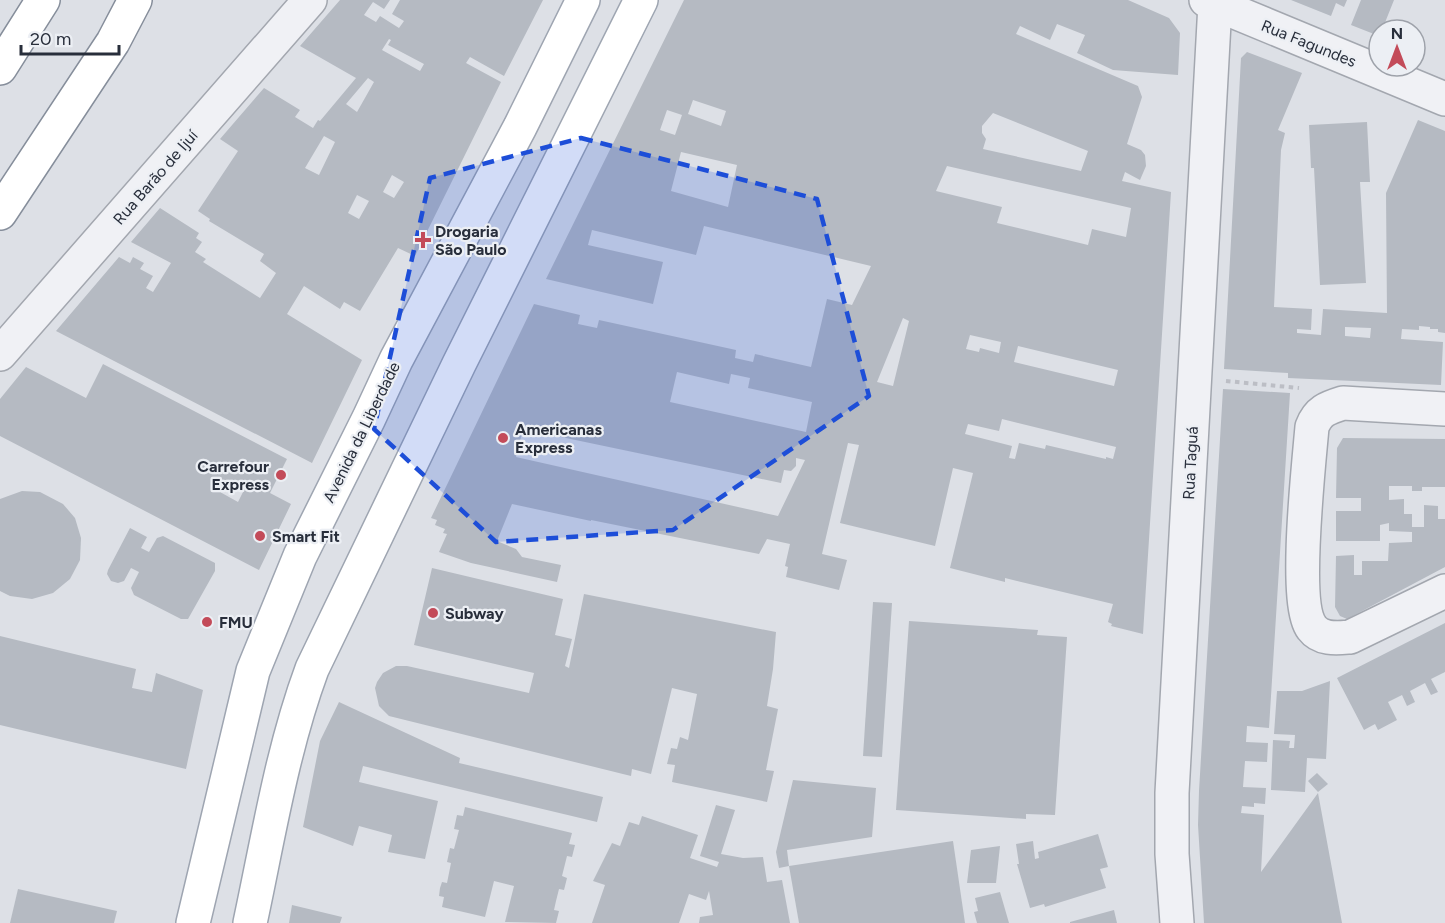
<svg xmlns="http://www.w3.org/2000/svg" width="1445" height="923" viewBox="0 0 1445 923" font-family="Figtree,sans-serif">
  <rect width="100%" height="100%" fill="#dde0e6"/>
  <g fill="#b5bac2" fill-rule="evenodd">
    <path d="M340,0H390L384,9L373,2L364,15L376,22L380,16L399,28L404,21L392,14L400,0H543L504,76L470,57L466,63L501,82L415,256L398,248L360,311L344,302L340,309L304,286L287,314L362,360L312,463L56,331L119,257L130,263L133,257L144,263L140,269L153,276L146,288L153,292L171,263L131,242L160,208L199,233L196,238L202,242L195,252L206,259L203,262L260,298L276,273L260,261L264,254L209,221L210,219L198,211L238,151L220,139L264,88L300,110L295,117L313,128L318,120L320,121L356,78L300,46ZM389,39L391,40L388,45L424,64L420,71L382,50ZM368,78L374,82L357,112L346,104ZM324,136L335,142L319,175L305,168ZM392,175L404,182L394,198L383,192ZM357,195L369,201L359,219L348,213Z"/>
    <path d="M684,0H1128L1169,18L1180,33L1178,75L1113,70L1077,53L1085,35L1057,24L1050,40L1020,26L1016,34L1138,86L1142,97L1127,144L1141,150L1145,155L1146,166L1140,180L1125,172L1122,181L1171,192L1143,634L1111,626L1112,624L1108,622L1113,604L1005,578V582L950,568L973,473L953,468L935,546L840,523L859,445L848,443L822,554L847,560L839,590L786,577L788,567L785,566L790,544L767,539L759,554L591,520V521L512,504L497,541L516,549L522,557L561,565L557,582L471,563L439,552L447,534L443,533L445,529L435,525L437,520L431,518L534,304L580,315L578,324L597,328L599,320L736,350L735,358L753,362L755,354L811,367L827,299L852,305L871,266L704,226L696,255L592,230L588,245L663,262L653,304L546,279ZM693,100L726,111L721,126L688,114ZM667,110L682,115L675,135L660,130ZM993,113L1088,151L1081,171L983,149L986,139L982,133V126ZM681,152L737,165L728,207L671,191ZM947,166L1131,208L1126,237L1092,229L1088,245L997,223L1002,207L936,191ZM903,318L909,321L893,386L877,382ZM970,335L1001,342L999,353L980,348L979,352L966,349ZM1018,346L1118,370L1114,386L1014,362ZM677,372L729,384L731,374L750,378L748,388L812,402L806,432L670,402ZM1002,419L1116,447L1113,459L1106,457V459L1046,445L1045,449L1019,443L1015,459L1009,458L1012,446L965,434L968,424L999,431ZM523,429L781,483L784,470L791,471L796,466V458L805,460L778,516L516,457Z"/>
    <polygon points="1291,0 1347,0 1344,7 1336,3 1331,16"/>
    <polygon points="1361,0 1394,0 1382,30 1379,30 1379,36 1351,25"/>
    <path d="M1247,52L1302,73L1278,130L1285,133L1281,150L1274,307L1312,309L1311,330L1297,329V333L1321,335L1323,309L1387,313L1386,193L1418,120L1445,131V333L1438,332V329H1430V327L1419,326V330L1402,329L1401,339L1443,342L1441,385L1288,378V373L1224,369L1241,58ZM1345,327L1371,328L1370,338L1345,336Z"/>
    <polygon points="1367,122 1370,182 1360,182 1366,283 1320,285 1314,168 1311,168 1309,125"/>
    <path d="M103,364L287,459L270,493L291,504L259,570L0,436V399L26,367L86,398ZM226,481L244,490L238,502L220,492Z"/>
    <polygon points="1223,389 1290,393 1269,728 1247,726 1246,742 1268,743 1267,762 1245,761 1243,787 1266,788 1265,804 1254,803 1254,807 1242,806 1241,813 1264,815 1261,872 1318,793 1342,923 1204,923 1198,825 1199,791"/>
    <polygon points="1343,438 1445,439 1445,487 1422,487 1422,491 1412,491 1412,486 1389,486 1389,500 1404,499 1404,514 1412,514 1412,527 1424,527 1424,505 1438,506 1438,519 1445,519 1445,567 1347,619 1340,616 1335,607 1336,556 1354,555 1354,575 1362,575 1362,561 1388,561 1389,543 1412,542 1412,532 1389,531 1389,523 1380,525 1380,541 1336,541 1336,511 1361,511 1361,498 1336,498 1337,448"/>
    <polygon points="22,491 40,492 63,504 75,518 81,538 80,560 70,579 53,593 32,599 10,596 0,591 0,499"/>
    <polygon points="130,528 147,537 141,548 149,552 157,538 163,536 215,563 215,571 188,619 181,619 134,595 131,588 139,572 131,568 124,581 118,583 111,581 107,574 108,570"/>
    <polygon points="432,568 563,599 555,635 572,639 565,666 569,668 584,594 776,632 773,669 767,706 778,709 766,770 774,771 767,802 672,782 675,765 667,764 671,748 677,749 680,737 688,740 697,694 672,688 651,774 632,769 631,776 389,716 379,706 375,688 377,682 383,673 396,666 407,666 529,693 534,673 414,645"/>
    <polygon points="873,602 892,603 882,757 863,756"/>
    <polygon points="909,621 1038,630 1037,635 1067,637 1055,815 1026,814 1026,819 896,810"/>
    <polygon points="1445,623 1445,672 1431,679 1438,692 1431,695 1425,683 1410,691 1415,702 1407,706 1402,695 1388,702 1397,720 1378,730 1375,724 1364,730 1337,678"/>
    <polygon points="0,636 136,669 132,688 152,692 156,673 203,690 186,769 0,725"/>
    <polygon points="1330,681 1326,759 1307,758 1305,792 1271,790 1273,740 1290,741 1289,748 1294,748 1295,735 1274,734 1277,691 1302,691"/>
    <polygon points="339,702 460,758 459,763 603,797 597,822 363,766 359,782 438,801 425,859 388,852 392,835 359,826 353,846 303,827 320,741"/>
    <polygon points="1317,773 1328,784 1318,792 1308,781"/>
    <polygon points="793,780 876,788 872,837 787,850 789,866 779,868 776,852"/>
    <polygon points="716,805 735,810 721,854 743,858 763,857 767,882 782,880 790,923 699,923 700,917 713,915 709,891 706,900 689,894 679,923 592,923 605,885 593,881 612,843 620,846 629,822 639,825 642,816 698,835 690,858 717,867 719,862 700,856"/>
    <polygon points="465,807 572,833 569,844 575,845 572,857 567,856 562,876 567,878 564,890 559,889 556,901 554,910 559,911 556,923 505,922 514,886 494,881 485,917 442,907 444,897 439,896 440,888 442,882 447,883 451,863 447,862 450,848 454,849 459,830 454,829 457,815 463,816"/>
    <polygon points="1098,834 1108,867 1100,869 1106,888 1045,907 1044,904 1030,908 1017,864 1019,864 1016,844 1033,841 1035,859 1039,858 1038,852"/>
    <polygon points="953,841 965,923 799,923 789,866"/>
    <polygon points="1000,846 996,883 967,883 971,850"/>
    <polygon points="18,889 117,911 114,923 10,923"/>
    <polygon points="1000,892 1009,923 977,923 974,912 978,911 975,898"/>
    <polygon points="292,905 342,917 340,923 289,923"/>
    <polygon points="1114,910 1117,923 1070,923 1070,922"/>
  </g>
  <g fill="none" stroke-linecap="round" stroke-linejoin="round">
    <g stroke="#a3a7af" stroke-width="36">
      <g id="minor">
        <polyline points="1206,0 1445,99"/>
        <polyline points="0,354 310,0"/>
        <path d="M1445,409L1343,403C1327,408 1318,411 1312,427C1309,462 1293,604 1312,628C1321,640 1337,638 1350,637L1445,591"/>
        <polyline points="1177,923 1172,854 1172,793 1215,4"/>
      </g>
    </g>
    <g stroke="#9ea5b1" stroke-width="36">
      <g id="primary">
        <polyline points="193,923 253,671 300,556 369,418 396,360 520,127 583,0"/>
        <path d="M250,923C268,839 282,750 312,669L459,364L641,0"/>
      </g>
    </g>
    <g stroke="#868e9b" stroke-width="36">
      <g id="trunk">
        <polyline points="0,68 43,0"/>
        <polyline points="0,213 113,42 135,0"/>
      </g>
    </g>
    <polyline stroke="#bcbec5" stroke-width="4" stroke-dasharray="4.5 4.5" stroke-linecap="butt" points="1226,381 1299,388"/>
    <use href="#minor" stroke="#f0f1f5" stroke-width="33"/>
    <use href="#primary" stroke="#fff" stroke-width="33"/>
    <use href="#trunk" stroke="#fff" stroke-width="33"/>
  </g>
  <path fill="#1d4ed8" fill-opacity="0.2" stroke="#1d4ed8" stroke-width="4.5" stroke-dasharray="12 8" stroke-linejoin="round" d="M581,138L817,199L869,396L673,530L496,542L374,429L430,178Z"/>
  <g fill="#c34b59" stroke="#eceff4" stroke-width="2">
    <path d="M420 231h6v6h6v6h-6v6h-6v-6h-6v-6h6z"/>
    <circle cx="503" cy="438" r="6"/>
    <circle cx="281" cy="475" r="6"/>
    <circle cx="260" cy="536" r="6"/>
    <circle cx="433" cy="613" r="6"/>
    <circle cx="207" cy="622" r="6"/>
  </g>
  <g text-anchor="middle" stroke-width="4.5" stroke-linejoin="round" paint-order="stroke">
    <g font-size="16" fill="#282e3b" stroke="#eceff4">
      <text transform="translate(1309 43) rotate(22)" y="6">Rua Fagundes</text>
      <text transform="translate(155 177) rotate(-49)" y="6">Rua Barão de Ijuí</text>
      <text transform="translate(361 432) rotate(-64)" y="6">Avenida da Liberdade</text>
      <text transform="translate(1190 463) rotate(-87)" y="6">Rua Taguá</text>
    </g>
    <g font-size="16" font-weight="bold" fill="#282e3b" stroke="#eceff4" text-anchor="start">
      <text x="435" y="237">Drogaria<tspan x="435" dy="18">São Paulo</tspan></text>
      <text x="515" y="435">Americanas<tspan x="515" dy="18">Express</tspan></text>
      <text x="269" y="472" text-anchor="end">Carrefour<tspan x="269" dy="18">Express</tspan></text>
      <text x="272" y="542">Smart Fit</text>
      <text x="445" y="619">Subway</text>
      <text x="219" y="628">FMU</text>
    </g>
  </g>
  <g transform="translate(1397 48)"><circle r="28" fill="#eceff4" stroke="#9ea2aa" stroke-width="1.5"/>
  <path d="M0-4.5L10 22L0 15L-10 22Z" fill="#c34b59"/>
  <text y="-9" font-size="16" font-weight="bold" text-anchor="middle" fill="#282e3b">N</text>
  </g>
  <path d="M21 45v9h98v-9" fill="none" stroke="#282e3b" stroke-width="3"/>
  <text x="30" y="45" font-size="18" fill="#282e3b" stroke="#eceff4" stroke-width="4.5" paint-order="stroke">20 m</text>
</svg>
